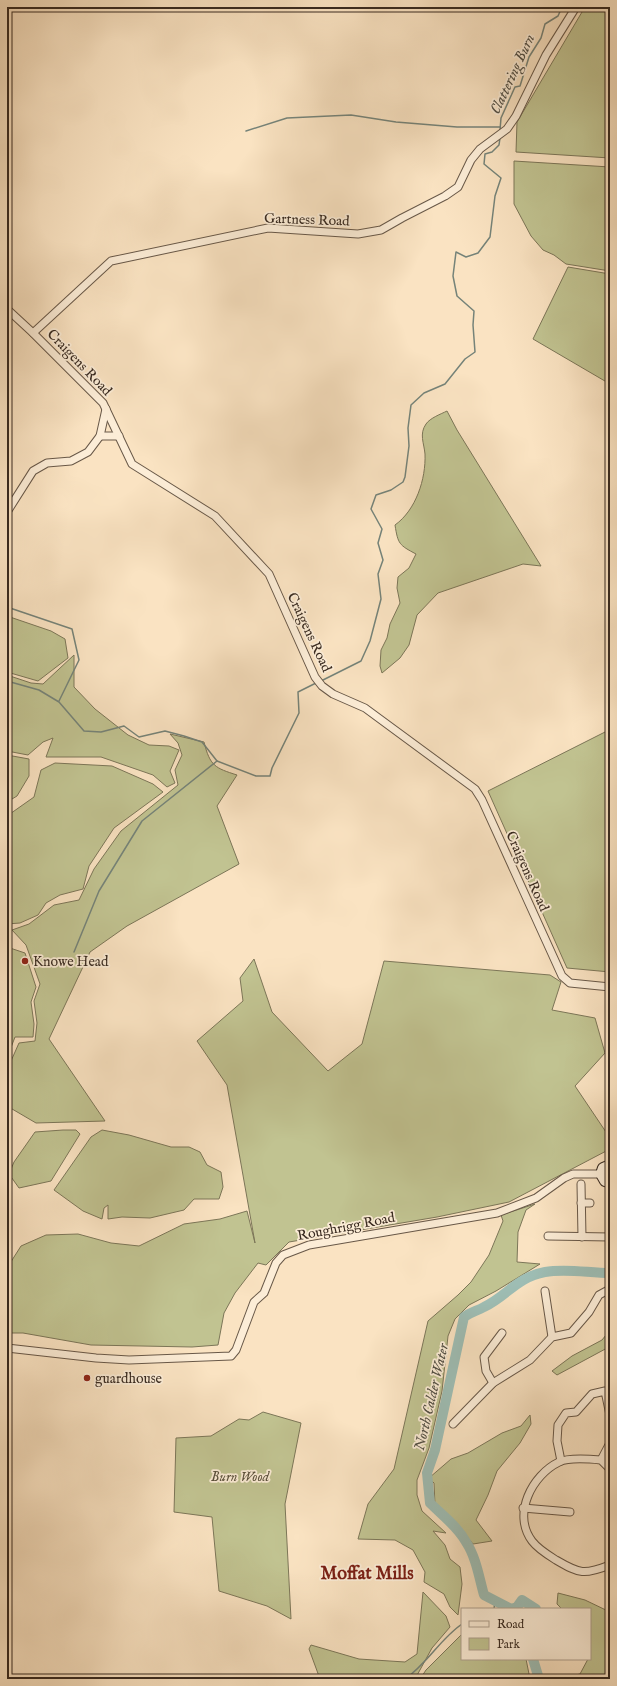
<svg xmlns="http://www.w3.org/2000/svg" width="617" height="1686" viewBox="0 0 617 1686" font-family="'IM FELL English',serif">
  <rect width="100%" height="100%" fill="#fae3c2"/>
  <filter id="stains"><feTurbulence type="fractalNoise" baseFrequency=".005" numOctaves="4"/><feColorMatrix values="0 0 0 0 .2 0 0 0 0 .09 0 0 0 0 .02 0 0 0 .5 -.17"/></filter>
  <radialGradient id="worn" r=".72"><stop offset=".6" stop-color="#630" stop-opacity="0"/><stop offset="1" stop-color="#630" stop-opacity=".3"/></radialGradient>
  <g fill="#c1c391" stroke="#7c7658">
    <polygon points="582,7 610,7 610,158 516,152 517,122 582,12"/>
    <polygon points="514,161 610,167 610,271 566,264 554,255 543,250 531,236 514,204"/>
    <polygon points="568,267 610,274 610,384 533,339"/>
    <path d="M447,411L457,430L541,566L523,564L438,593L417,615L409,645L400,658L382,673L380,666L381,650L387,638L390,624L400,603L397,588L398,577L409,568L416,554C399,545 398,544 395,525C416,510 426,479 425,454C424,443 419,434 426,424C430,418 441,414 447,411Z"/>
    <polygon points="7,616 51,631 65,639 68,658 38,681 7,672"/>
    <polygon points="74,655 74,687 95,709 128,735 149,745 169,746 179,750 170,771 175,783 167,787 153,775 101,757 46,757 53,738 43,742 28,755 7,751 7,675 31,683 43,684"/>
    <polygon points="607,731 610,731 610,972 567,968 488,791"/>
    <path d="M170,734L204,742C210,766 215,768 237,775L217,806L239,864L127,926L90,952L49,1039L105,1121L36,1123L7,1106V1070L19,1043L35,1041L37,1023L34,1001L40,984L26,945L12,930L29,924L54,905L79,900L94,869L121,831L178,785L175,770L182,755L178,743Z"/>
    <polygon points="7,755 29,759 29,776 17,796 7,802"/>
    <polygon points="55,763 112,766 153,784 163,792 114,828 89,866 83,889 60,895 46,903 38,915 20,923 7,924 7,816 34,797 41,770"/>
    <polygon points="7,947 25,953 36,987 31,1002 34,1024 33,1037 15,1037 7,1058"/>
    <polygon points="254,959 272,1012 328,1071 362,1044 384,961 550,975 561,982 552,1010 595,1018 605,1053 575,1086 610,1138 610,1149 509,1202 437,1217 289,1242 266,1265 258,1263 235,1293 224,1313 218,1345 192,1347 91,1345 23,1333 7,1333 7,1268 21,1246 46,1235 78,1234 111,1243 139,1246 184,1224 220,1219 247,1211 255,1243 227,1085 197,1041 243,1001 240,978"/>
    <polygon points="63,1130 76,1130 80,1134 51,1181 19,1188 9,1174 14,1162 35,1132"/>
    <polygon points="102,1130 129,1135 171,1147 189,1147 200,1152 207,1165 221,1172 223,1187 219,1199 194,1199 184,1210 150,1218 122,1217 108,1219 108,1205 104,1208 102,1219 83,1211 54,1190 91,1137"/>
    <polygon points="535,1204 526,1210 518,1232 517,1262 540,1264 496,1291 469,1305 455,1319 448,1336 442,1391 429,1448 417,1480 417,1495 422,1511 446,1533 433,1531 445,1545 450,1559 460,1567 462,1584 458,1615 450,1607 444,1594 424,1582 425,1572 413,1550 395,1540 358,1539 368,1504 394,1469 428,1321 458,1295 471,1282 489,1255 503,1221 501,1215"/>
    <polygon points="610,1330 609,1347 557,1375 552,1371 572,1356 602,1340"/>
    <polygon points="263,1412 301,1423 285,1504 291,1619 267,1606 219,1591 212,1517 174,1512 176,1438 211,1436 239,1419 249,1420"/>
    <polygon points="530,1415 531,1424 520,1443 497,1471 488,1495 476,1520 492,1541 473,1544 454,1521 435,1505 434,1483 429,1478 451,1459 468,1453 502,1433 521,1426"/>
    <polygon points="423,1592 446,1616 450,1627 432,1648 415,1679 320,1679 309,1649 311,1645 359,1659 405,1662 417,1654"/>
    <polygon points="558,1593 585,1600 610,1612 610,1679 567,1679 566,1677 580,1674 588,1659 590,1659 590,1609 562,1609 557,1604"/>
    <polygon points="462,1634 462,1659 526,1659 530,1679 420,1679 426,1670"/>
  </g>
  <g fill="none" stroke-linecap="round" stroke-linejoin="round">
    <g stroke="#758379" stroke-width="1.5">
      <polyline points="500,130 501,118 515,87 520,86 529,57 541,38 545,24 558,16 562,7"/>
      <polyline points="246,131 287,118 351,115 396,122 457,127 500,127"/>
      <polyline points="7,607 72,629 79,660 59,701"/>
      <polyline points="7,681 39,690 59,702 84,731 101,732 124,726 139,737 165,731 184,736 202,742 217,761 256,776 270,776 272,768 299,713 298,692 316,683"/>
      <polyline points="321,681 361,661 370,641 381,599 378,574 383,560 378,543 382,529 371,509 376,495 391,490 403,482 405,477 409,446 408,428 411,405 424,393 445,384 465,359 475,352 473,325 474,311 457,296 453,276 456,252 466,257 478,253 490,237 495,196 501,178 484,164 485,154 492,152 499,145 500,138"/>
      <polyline points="74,952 99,891 142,821 217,761"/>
      <polyline points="494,1609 495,1601"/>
      <path d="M405,1679C427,1664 440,1639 462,1624"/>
    </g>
    <g stroke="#9ebeb5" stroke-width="10">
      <path d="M511,1609L484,1595C479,1577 476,1557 466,1542C458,1527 442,1515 430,1503L427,1473L435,1450L464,1317C471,1312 477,1311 484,1307C507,1296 517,1277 545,1272C566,1268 589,1273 610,1273"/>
      <polyline points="512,1609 517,1607 522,1600 536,1609"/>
      <polyline points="533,1659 539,1679"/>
    </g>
    <g stroke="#685848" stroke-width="9">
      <g id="street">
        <polyline points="7,309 33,333 103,403 132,464 215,516 269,574 315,677 322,686 333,694 365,708 475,789 482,800 562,976 570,983 610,987"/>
        <polyline points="33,333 111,261 268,228 358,234 381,230 402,218 445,196 458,187 471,160 480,149 507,129 516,116 546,55 576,7"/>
        <polyline points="100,436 119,436"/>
        <polyline points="7,512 33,471 47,463 71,461 88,452 100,436 106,409"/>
        <polyline points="581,1184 582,1237"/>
        <polyline points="581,1203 590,1203"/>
        <polyline points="548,1236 610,1237"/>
        <polyline points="545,1291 552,1337"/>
        <polyline points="7,1348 96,1358 129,1360 231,1356 236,1350 254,1302 264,1293 276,1263 283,1255 309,1245 497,1213 536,1198 564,1178 573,1174 601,1174"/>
        <polyline points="493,1383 486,1371 484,1357 502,1333"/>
        <polyline points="453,1424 493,1383 530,1360 552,1337 571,1333 589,1312 599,1295 610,1289"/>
        <polyline points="601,1460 610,1443"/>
        <polyline points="561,1461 557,1441 558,1425 566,1413 576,1412 592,1394 605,1391 610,1415"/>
        <path d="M610,1469L601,1460C590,1459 569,1457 559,1462C532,1475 512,1514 532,1541C538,1549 548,1555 556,1560C580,1574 584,1575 610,1565"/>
        <polyline points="523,1508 570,1512"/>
      </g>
    </g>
    <g stroke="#382a20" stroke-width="12">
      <polyline id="secondary" points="610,1165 603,1168 601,1174 605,1181 610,1182"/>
    </g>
    <use href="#street" stroke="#fcedd7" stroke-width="7"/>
    <use href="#secondary" stroke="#fcedd7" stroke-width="10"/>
  </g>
  <g fill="#8f2418" stroke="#fcedd7" stroke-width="1.5">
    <circle cx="25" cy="961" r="4"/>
    <circle cx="87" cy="1378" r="4"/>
  </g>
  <g text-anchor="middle" stroke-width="3.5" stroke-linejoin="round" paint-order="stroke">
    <g font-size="14" fill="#382a20" stroke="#fcedd7">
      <text transform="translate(307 219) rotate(2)" y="5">Gartness Road</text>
      <text transform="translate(80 362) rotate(46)" y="5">Craigens Road</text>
      <text transform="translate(310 632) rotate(65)" y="5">Craigens Road</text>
      <text transform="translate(528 871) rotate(66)" y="5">Craigens Road</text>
      <text transform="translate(346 1226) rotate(-11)" y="5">Roughrigg Road</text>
    </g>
    <g font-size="14" fill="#382a20" stroke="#fcedd7" text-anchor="start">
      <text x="33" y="966">Knowe Head</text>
      <text x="95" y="1383">guardhouse</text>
    </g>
    <g font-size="14" font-style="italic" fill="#5a503c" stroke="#fcedd7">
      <text x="240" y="1481">Burn Wood</text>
    </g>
    <g font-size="15" font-style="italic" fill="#524f45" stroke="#fcedd7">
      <text transform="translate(512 74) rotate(-65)" y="5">Clattering Burn</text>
      <text transform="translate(431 1397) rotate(-77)" y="5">North Calder Water</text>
    </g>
    <g font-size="18" font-weight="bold" fill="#7a1f14" stroke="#fcedd7">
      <text x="367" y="1579">Moffat Mills</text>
    </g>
  </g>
  <rect width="617" height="1686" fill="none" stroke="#fae3c2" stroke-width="24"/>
  <rect x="8" y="8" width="601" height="1670" fill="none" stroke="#382a20" stroke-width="2"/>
  <rect x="12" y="12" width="593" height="1662" fill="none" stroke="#382a20"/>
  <rect x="461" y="1608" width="130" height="52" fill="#fcedd7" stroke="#ae9f8e"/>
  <rect x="469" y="1621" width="20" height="6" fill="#fcedd7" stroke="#ae9f8e"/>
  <text x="497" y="1628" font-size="12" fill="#382a20">Road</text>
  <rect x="469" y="1638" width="20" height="12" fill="#c1c391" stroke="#ae9f8e"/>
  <text x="497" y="1648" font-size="12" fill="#382a20">Park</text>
  <rect width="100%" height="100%" filter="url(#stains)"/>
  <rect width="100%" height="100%" fill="url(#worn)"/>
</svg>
